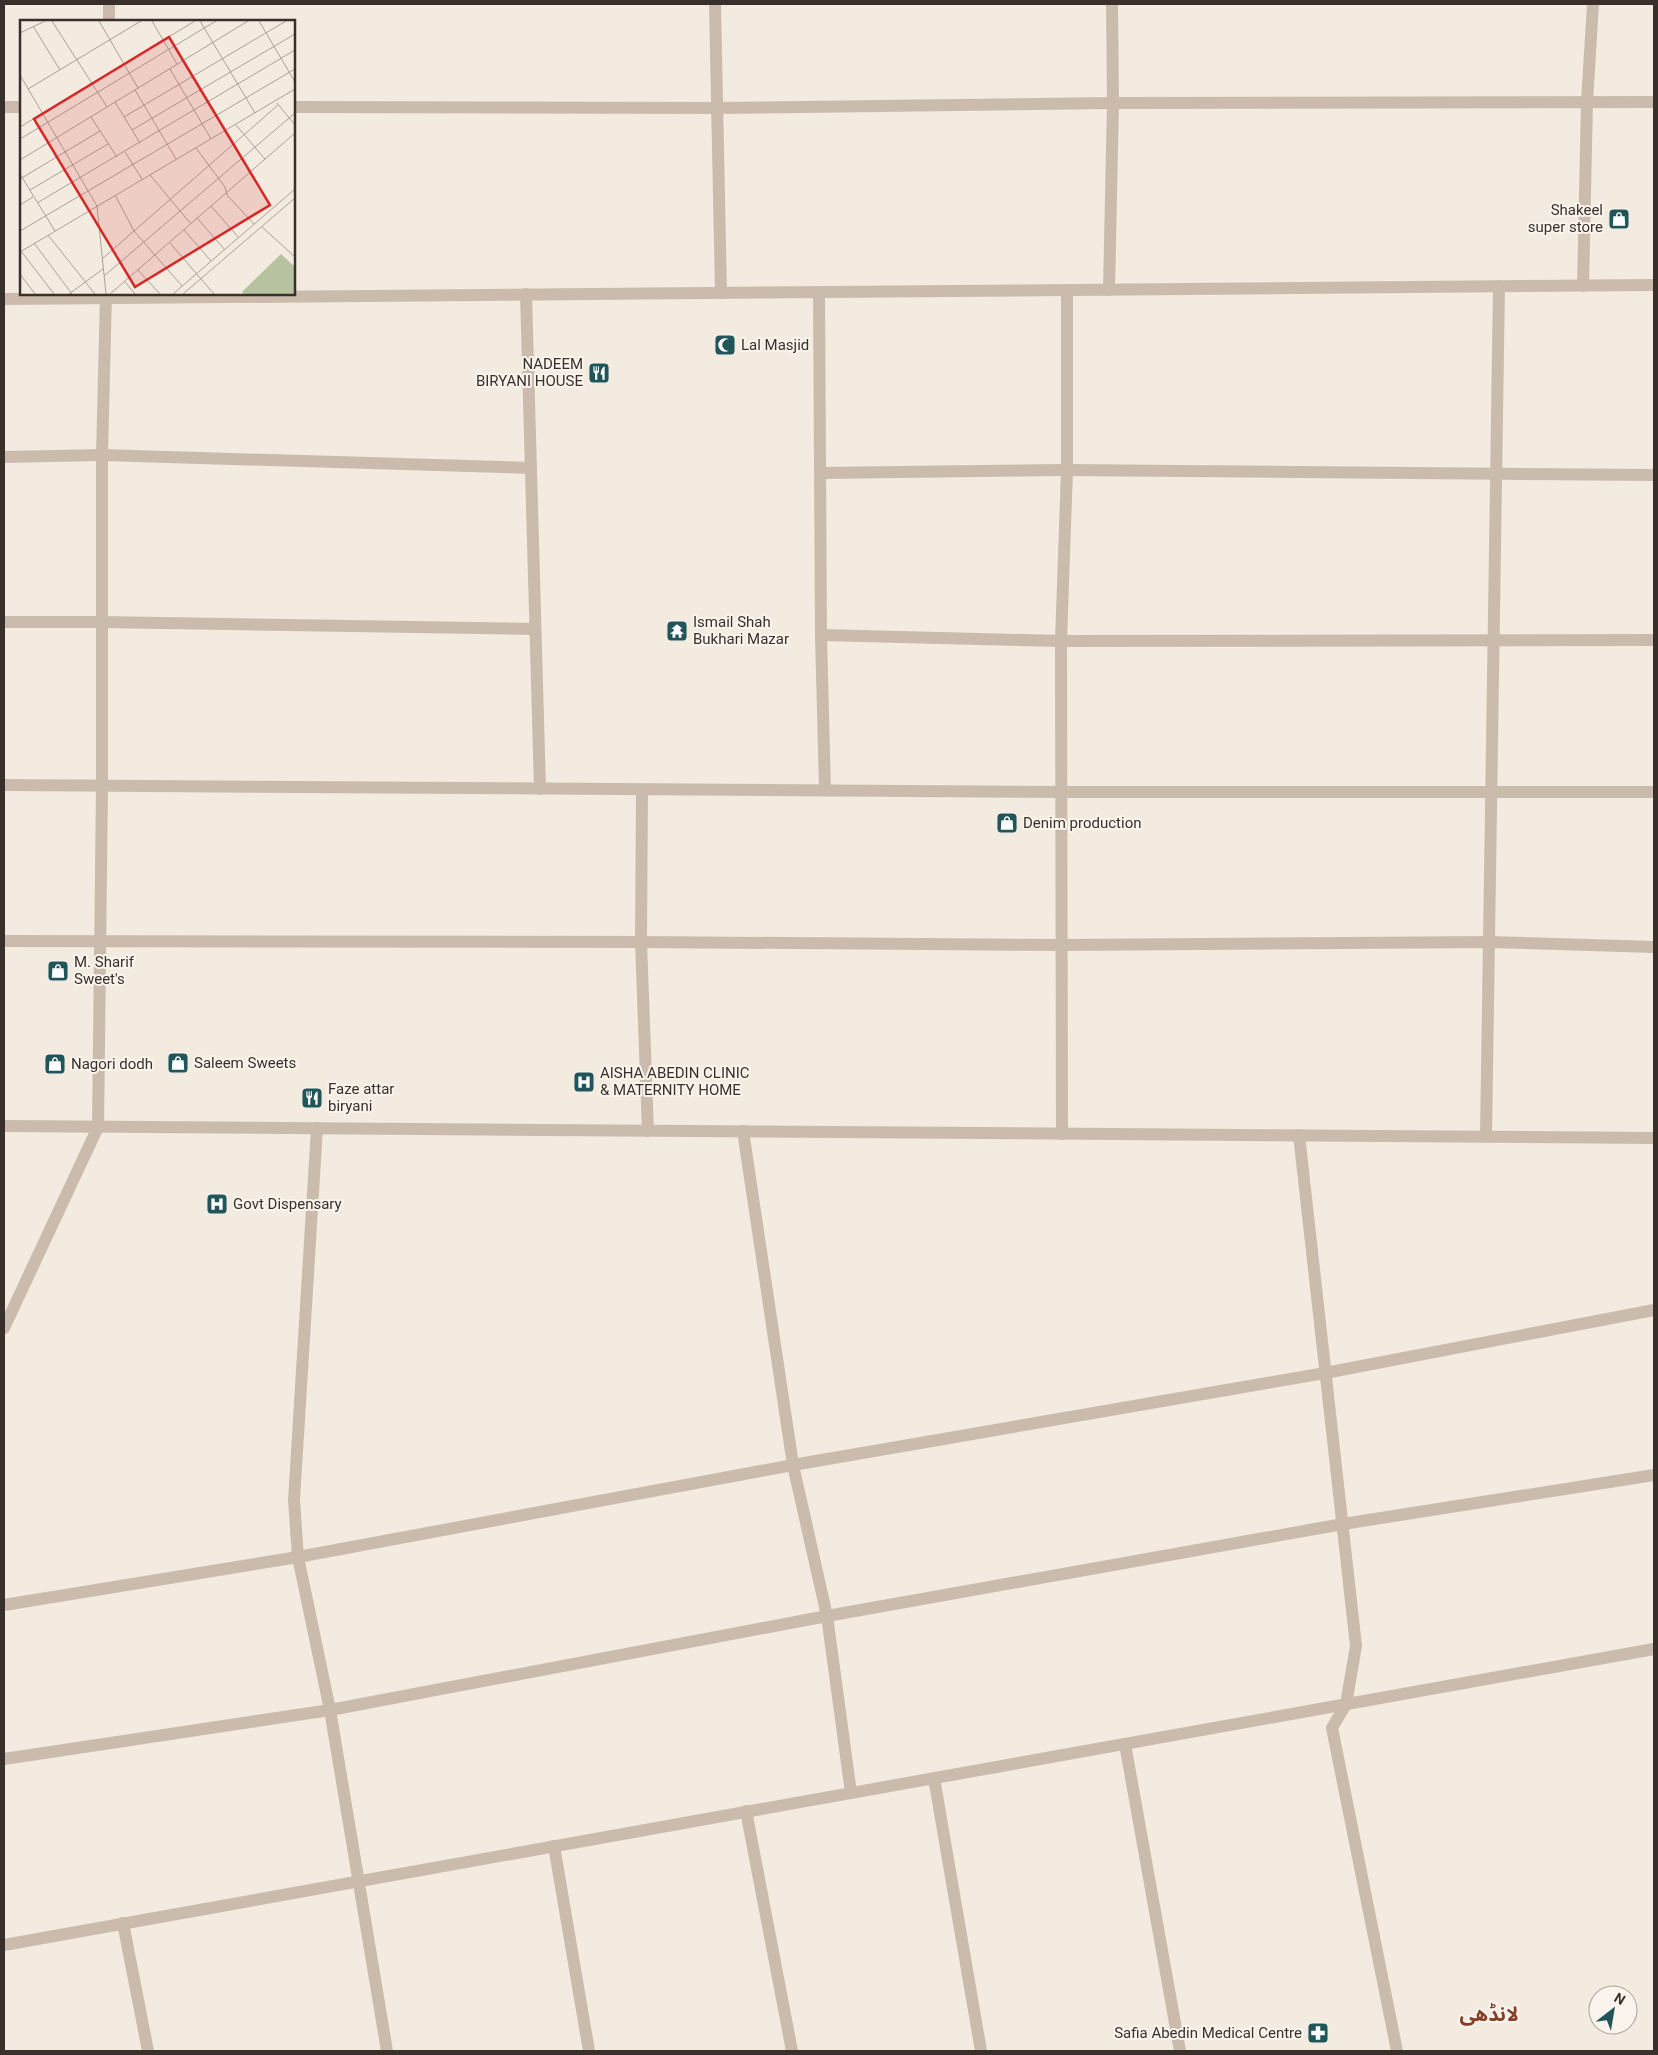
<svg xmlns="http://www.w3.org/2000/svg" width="1658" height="2055" viewBox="0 0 1658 2055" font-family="Roboto,'Noto Sans Arabic',sans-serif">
  <rect width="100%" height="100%" fill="#f3ebe0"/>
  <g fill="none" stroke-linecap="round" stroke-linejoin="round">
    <g stroke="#cbbbac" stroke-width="12">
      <polyline points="715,4 721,293"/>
      <polyline points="4,107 21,107"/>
      <polyline points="294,107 716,108 1113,103 1654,102"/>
      <polyline points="1583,286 1587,102 1593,4"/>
      <polyline points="1109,290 1113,103 1112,4"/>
      <polyline points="819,292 821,635 825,790"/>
      <polyline points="526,294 540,789"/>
      <polyline points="4,457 102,455 531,468"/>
      <polyline points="820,473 1067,470 1654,475"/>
      <polyline points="4,622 101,622 535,629"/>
      <polyline points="821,635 1061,641 1654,640"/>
      <polyline points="4,785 1062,792 1654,792"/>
      <polyline points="642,790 641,942 648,1131"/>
      <polyline points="4,941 641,942 1061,945 1489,942 1654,947"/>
      <polyline points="317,1128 294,1500 298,1557 330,1710 387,2051"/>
      <polyline points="743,1131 793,1465 827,1616 851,1793"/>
      <polyline points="1062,1134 1061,641 1067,470 1067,290"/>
      <polyline points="1486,1136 1499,286"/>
      <polyline points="4,1605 298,1557 793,1465 1325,1373 1654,1310"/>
      <polyline points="1125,1744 1180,2051"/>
      <polyline points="4,1759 330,1710 827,1616 1343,1524 1654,1475"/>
      <polyline points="934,1778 981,2051"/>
      <polyline points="746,1811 792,2051"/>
      <polyline points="554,1846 589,2051"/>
      <polyline points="123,1923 148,2051"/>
      <polyline points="4,1945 1654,1649"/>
    </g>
    <g stroke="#cbbbac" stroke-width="12">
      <polyline points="109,21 109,4"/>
      <polyline points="4,299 1654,285"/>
      <polyline points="4,1126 1654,1138"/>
      <polyline points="1299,1135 1356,1646 1346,1704 1332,1728 1397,2051"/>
      <polyline points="4,1328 98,1127 102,787 102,455 106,294"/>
    </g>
  </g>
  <defs>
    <g id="shop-square" transform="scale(1.125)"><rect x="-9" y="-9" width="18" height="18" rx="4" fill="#20555a" stroke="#faf4ed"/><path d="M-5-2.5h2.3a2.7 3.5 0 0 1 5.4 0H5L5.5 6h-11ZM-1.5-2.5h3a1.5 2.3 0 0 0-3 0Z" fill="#fff"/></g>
    <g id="mosque-square" transform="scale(1.125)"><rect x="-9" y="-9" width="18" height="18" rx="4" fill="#20555a" stroke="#faf4ed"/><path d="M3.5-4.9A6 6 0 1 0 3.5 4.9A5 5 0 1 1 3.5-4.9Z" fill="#fff"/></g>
    <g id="restaurant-square" transform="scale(1.125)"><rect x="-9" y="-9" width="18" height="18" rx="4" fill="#20555a" stroke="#faf4ed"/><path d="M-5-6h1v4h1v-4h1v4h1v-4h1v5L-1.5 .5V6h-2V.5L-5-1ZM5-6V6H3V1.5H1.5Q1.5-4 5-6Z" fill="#fff"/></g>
    <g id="temple-square" transform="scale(1.125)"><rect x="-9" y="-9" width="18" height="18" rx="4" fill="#20555a" stroke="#faf4ed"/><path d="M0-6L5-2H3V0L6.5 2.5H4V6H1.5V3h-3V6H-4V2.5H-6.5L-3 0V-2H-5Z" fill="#fff"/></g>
    <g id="hospital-square" transform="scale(1.125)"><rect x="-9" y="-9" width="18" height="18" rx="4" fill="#20555a" stroke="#faf4ed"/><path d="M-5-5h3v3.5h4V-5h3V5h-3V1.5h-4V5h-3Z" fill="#fff"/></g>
    <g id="pharmacy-square" transform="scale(1.125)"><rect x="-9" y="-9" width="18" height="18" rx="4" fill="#20555a" stroke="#faf4ed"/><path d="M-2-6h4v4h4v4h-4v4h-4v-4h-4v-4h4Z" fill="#fff"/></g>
  </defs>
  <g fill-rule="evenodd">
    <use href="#shop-square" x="1619" y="219"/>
    <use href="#mosque-square" x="725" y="345"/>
    <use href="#restaurant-square" x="599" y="373"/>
    <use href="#temple-square" x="677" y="631"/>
    <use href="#shop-square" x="1007" y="823"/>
    <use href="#shop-square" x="58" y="971"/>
    <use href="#shop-square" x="178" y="1063"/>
    <use href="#shop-square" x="55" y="1064"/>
    <use href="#hospital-square" x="584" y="1082"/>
    <use href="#restaurant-square" x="312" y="1098"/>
    <use href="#hospital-square" x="217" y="1204"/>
    <use href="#pharmacy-square" x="1318" y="2033"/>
  </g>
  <g text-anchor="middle" stroke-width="4" stroke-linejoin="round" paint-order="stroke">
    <g font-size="15" fill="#39302b" stroke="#faf4ed" text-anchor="start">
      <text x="1603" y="215" text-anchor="end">Shakeel<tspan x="1603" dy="17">super store</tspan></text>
      <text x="741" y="350">Lal Masjid</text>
      <text x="583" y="369" text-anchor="end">NADEEM<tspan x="583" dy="17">BIRYANI HOUSE</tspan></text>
      <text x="693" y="627">Ismail Shah<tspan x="693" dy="17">Bukhari Mazar</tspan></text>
      <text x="1023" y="828">Denim production</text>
      <text x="74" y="967">M. Sharif<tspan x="74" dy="17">Sweet's</tspan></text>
      <text x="194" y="1068">Saleem Sweets</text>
      <text x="71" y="1069">Nagori dodh</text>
      <text x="600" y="1078">AISHA ABEDIN CLINIC<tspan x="600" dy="17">&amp; MATERNITY HOME</tspan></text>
      <text x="328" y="1094">Faze attar<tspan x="328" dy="17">biryani</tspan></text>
      <text x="233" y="1209">Govt Dispensary</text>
      <text x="1302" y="2038" text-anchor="end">Safia Abedin Medical Centre</text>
    </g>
    <g font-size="20" font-weight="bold" fill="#873f25" stroke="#faf4ed">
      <text x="1489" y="2021">لانڈھی</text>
    </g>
  </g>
  <g transform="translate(20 20)">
    <rect width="275" height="275" fill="#f3ebe0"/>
    <path d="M261,234L275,247V274H224L222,272Z" fill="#b6c2a0"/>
    <path fill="none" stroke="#a9a098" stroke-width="1" d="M32,1L87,87M79,1L118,68M132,1L157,44M180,1L235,93M239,1L275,62M13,6L40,50M0,13L25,1M150,49L191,119M0,55L77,186L86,274M8,69L121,1M115,70L156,139M95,82L120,123M257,83L275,105M71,97L97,137M104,97L266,1M215,104L245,139M0,107L175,1M112,110L275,14M0,119L196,1M176,128L205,167L207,175L234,204M105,132L122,159M0,140L228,1M0,154L35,211M130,155L171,204M0,159L80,111M10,170L88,124M95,175L114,211L162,266M17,183L275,30M0,185L13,177M191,186L219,218M177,198L205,230M242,207L275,237M164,210L191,241M0,211L275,49M28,215L75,274M14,223L52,274M150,223L194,274M1,231L34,274M0,232L275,69M82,239L258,85M118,250L140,274M0,254L15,274M84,256L275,93M105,262L115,274M49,274L83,249M90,274L275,113M153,274L275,169M163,274L275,178"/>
    <path fill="#d62828" fill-opacity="0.15" stroke="#d62828" stroke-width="2.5" d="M149,17L250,185L115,267L14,99Z"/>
    <rect width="275" height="275" fill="none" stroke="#39302b" stroke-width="2.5"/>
  </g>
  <rect width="1658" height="2055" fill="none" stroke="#39302b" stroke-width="10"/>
  <g transform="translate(1613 2010) rotate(31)"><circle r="24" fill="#faf4ed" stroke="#ada69f"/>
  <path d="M0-4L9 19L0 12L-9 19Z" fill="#20555a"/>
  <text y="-8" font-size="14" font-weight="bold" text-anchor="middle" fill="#39302b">N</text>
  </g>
</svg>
